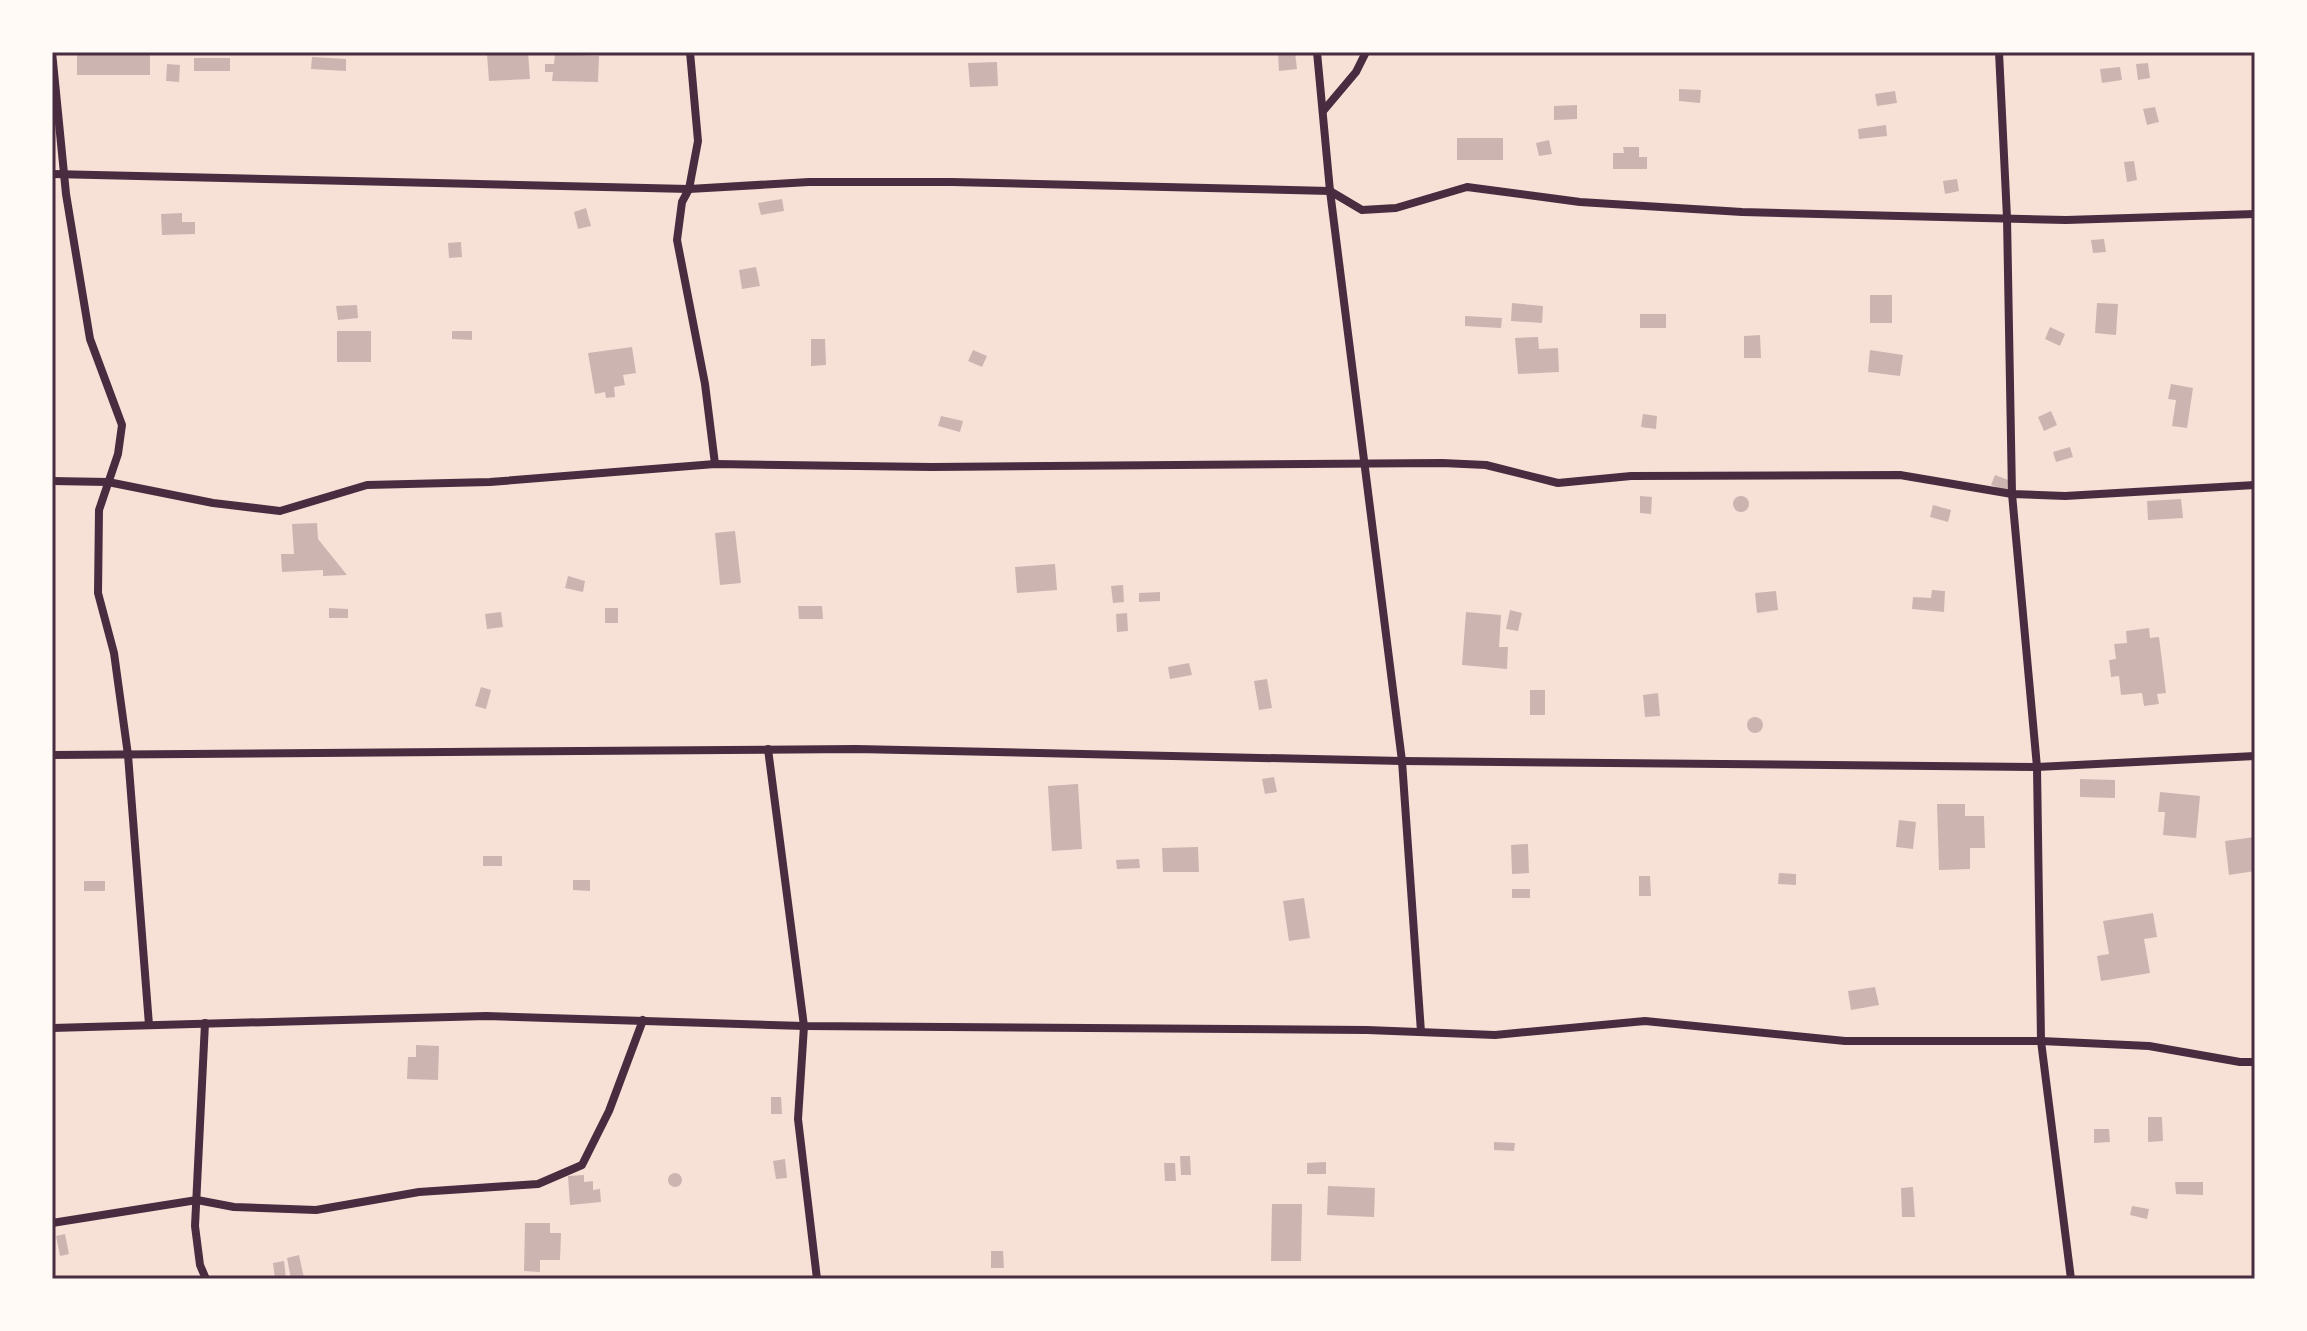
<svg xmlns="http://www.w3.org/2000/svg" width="2307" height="1331" viewBox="0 0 2307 1331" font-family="'Varela Round',sans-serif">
  <rect width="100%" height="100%" fill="#f7e1d7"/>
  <g fill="#ccb4b1">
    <polygon points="528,52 530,79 489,81 487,54"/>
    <polygon points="1278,52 1295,52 1297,69 1279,71"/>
    <rect x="77" y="54" width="73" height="21"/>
    <polygon points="555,54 599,56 598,82 552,81 553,72 545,72 545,64 554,64"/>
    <polygon points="312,57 346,59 346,71 311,69"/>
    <rect x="194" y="58" width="36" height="13"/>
    <polygon points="997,62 998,86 970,87 968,63"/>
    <polygon points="2148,63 2150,78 2138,80 2136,64"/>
    <polygon points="167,64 180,65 179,82 166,81"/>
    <polygon points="2120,67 2122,80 2102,83 2100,69"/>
    <polygon points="1679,89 1701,90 1700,103 1679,101"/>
    <polygon points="1895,91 1897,103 1877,106 1875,94"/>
    <polygon points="1577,105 1577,119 1554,120 1554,106"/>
    <polygon points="2155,107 2159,122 2147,125 2143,109"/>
    <polygon points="1886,125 1887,136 1859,139 1858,129"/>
    <rect x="1457" y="138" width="46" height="22"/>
    <polygon points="1549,140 1552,154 1539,156 1536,143"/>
    <polygon points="1623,147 1639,147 1639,157 1647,157 1647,169 1613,169 1613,153 1624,153"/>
    <polygon points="2134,161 2137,180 2127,182 2124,162"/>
    <polygon points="1957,179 1959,191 1945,194 1943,181"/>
    <polygon points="782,199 784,211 761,215 758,203"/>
    <polygon points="586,208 591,226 578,229 574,212"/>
    <polygon points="182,213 182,222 195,222 195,234 162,235 161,214"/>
    <polygon points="2104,239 2106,252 2093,253 2091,240"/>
    <polygon points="461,242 462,257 449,258 448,243"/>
    <polygon points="756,267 760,286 742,289 739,270"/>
    <rect x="1870" y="295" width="22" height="28"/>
    <polygon points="1512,303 1543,306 1542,323 1511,321"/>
    <polygon points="2097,303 2118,304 2116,335 2095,333"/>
    <polygon points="357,305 358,318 338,320 336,306"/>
    <rect x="1640" y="314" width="26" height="14"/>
    <polygon points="1465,316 1502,318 1501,328 1465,326"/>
    <polygon points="2050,327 2065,334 2060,346 2045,339"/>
    <rect x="337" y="331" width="34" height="31"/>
    <polygon points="452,331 472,331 472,340 452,339"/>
    <polygon points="1760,335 1761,358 1744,358 1744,336"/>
    <polygon points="1538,337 1539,349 1558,348 1559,372 1518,374 1515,338"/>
    <polygon points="811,339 825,339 826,365 811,366"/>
    <polygon points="632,347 636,373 623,375 625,385 614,387 615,397 606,398 605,392 595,394 588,353"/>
    <polygon points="973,350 987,356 982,367 968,361"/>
    <polygon points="1870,350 1903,355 1900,376 1868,372"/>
    <polygon points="2171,384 2193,388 2187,428 2172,426 2176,400 2168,399"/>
    <polygon points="2051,411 2057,425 2044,431 2038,417"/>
    <polygon points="1643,414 1657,416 1656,429 1641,427"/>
    <polygon points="941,416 963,421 960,432 938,426"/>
    <polygon points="2070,447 2073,457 2056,462 2053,452"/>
    <polygon points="1995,475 2011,481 2007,491 1991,485"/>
    <polygon points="1640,496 1652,497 1651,514 1640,513"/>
    <circle cx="1741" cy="504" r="8"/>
    <polygon points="2181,499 2183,518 2148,520 2147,501"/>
    <polygon points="1933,505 1951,510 1948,522 1930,517"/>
    <polygon points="317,523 318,539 347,575 323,576 323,570 282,572 281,554 294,554 292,524"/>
    <polygon points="735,531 741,583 720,585 715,533"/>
    <polygon points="1055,564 1057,590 1017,593 1015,567"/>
    <polygon points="568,576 585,581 583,592 565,588"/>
    <polygon points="1123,585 1124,602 1113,603 1111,586"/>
    <polygon points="1932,590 1945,591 1944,612 1912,609 1913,597 1931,598"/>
    <polygon points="1776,591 1778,610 1757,613 1755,593"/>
    <polygon points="1160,592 1160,601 1139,602 1139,593"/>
    <polygon points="798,606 822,606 823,619 799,619"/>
    <polygon points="329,608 348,609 348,618 329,618"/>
    <rect x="605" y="608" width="13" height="15"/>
    <polygon points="1510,610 1522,613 1518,631 1506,629"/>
    <polygon points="501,612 503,627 487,629 485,614"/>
    <polygon points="1466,612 1501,615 1499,647 1508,647 1507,669 1462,665"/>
    <polygon points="1127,613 1128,631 1117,632 1116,614"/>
    <polygon points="2149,628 2150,638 2159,637 2166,693 2157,694 2159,704 2144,706 2142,693 2121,695 2119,676 2111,677 2109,660 2116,659 2114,644 2127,643 2126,631"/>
    <polygon points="1189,663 1192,675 1170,679 1168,667"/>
    <polygon points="1267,679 1272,708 1259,710 1254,681"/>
    <polygon points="481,687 491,690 486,709 475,706"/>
    <rect x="1530" y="690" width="15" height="25"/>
    <polygon points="1658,693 1660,716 1645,717 1643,695"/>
    <circle cx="1755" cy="725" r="8"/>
    <polygon points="1274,777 1277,792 1265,794 1262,779"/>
    <polygon points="2080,779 2115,780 2115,798 2080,797"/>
    <polygon points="1078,784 1082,849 1052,851 1048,786"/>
    <polygon points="2160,792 2200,796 2196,838 2163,835 2165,812 2158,812"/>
    <polygon points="1937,804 1965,804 1965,816 1984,816 1985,848 1970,848 1970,869 1939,870"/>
    <polygon points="1899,820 1916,822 1913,849 1896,847"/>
    <polygon points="2255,837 2255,871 2229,875 2225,841"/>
    <polygon points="1528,844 1529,873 1512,874 1511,845"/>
    <polygon points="1198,847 1199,872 1163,872 1162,848"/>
    <rect x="483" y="856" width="19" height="10"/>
    <polygon points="1139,859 1140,868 1117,869 1116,860"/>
    <polygon points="1779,873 1796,874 1796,885 1778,884"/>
    <polygon points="1639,876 1650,876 1651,896 1639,896"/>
    <polygon points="573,880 590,880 590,891 573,890"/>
    <rect x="84" y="881" width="21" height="10"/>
    <rect x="1512" y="889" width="18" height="9"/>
    <polygon points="1304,898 1310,938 1289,941 1283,901"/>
    <polygon points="2153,913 2157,937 2144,939 2150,973 2101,981 2097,956 2109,954 2103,921"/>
    <polygon points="1875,987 1879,1005 1851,1010 1848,991"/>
    <polygon points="416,1045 439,1046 438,1080 407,1079 408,1057 416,1057"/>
    <polygon points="771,1097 781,1097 782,1114 771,1114"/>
    <polygon points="2148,1117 2162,1117 2163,1141 2148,1142"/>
    <polygon points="2094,1129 2109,1129 2110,1142 2094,1143"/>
    <polygon points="1494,1142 1515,1143 1514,1151 1494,1150"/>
    <polygon points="1180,1156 1190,1156 1191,1175 1181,1175"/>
    <polygon points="785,1159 787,1178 776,1179 773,1161"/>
    <polygon points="1326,1162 1326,1174 1307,1174 1307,1163"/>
    <polygon points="1164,1163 1175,1163 1176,1181 1165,1181"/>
    <circle cx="675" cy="1180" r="7"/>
    <polygon points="584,1175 584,1182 593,1181 593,1190 600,1189 601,1202 570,1205 568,1176"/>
    <polygon points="2175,1182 2203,1182 2203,1195 2176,1194"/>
    <polygon points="1328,1186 1375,1188 1374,1217 1327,1215"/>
    <polygon points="1913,1187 1915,1217 1902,1217 1901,1188"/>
    <polygon points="1272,1204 1302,1204 1301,1261 1271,1261"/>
    <polygon points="2132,1206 2149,1209 2147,1219 2130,1215"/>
    <polygon points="525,1223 550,1223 550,1233 561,1233 560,1260 540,1260 540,1272 524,1271"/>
    <polygon points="65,1234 69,1254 60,1256 56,1236"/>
    <polygon points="991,1251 1003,1251 1004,1268 991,1268"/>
    <polygon points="299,1255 304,1278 291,1279 287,1258"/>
    <polygon points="284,1261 286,1279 275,1279 273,1263"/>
  </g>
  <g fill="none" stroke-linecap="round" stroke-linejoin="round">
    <g stroke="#4a2c40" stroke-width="8">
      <polyline points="52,52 66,194 90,339 122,425 118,454 99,510 98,593 114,653 128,755 149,1025"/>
      <polyline points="690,52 698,141 689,189 682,202 677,240 705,384 715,464"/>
      <polyline points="1317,52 1330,191 1402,761 1421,1032"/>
      <polyline points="1999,52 2007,218 2012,494 2037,767 2041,1041 2071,1279"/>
      <polyline points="1324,110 1356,72 1366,52"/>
      <polyline points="52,174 689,189 809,182 951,182 1330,191 1362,210 1396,208 1467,187 1580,202 1742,212 2066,220 2255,214"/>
      <polyline points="52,481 108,482 213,503 280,511 367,485 490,482 715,464 932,467 1442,463 1486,465 1558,483 1631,476 1900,475 2012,494 2065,496 2255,485"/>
      <polyline points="768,749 804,1026 798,1119 817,1279"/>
      <polyline points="52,755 856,749 1402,761 2037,767 2255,756"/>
      <polyline points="205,1023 195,1226 200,1265 206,1279"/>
      <polyline points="52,1028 486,1016 804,1026 1367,1030 1495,1035 1645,1021 1845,1041 2041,1041 2149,1046 2240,1062 2255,1062"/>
      <polyline points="52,1223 197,1200 234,1207 316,1210 419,1192 538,1184 582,1165 609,1111 643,1020"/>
    </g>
  </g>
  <rect width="2307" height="1331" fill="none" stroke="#fffaf5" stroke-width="108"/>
  <rect x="54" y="54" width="2199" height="1223" fill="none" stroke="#4a2c40" stroke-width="3"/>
</svg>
